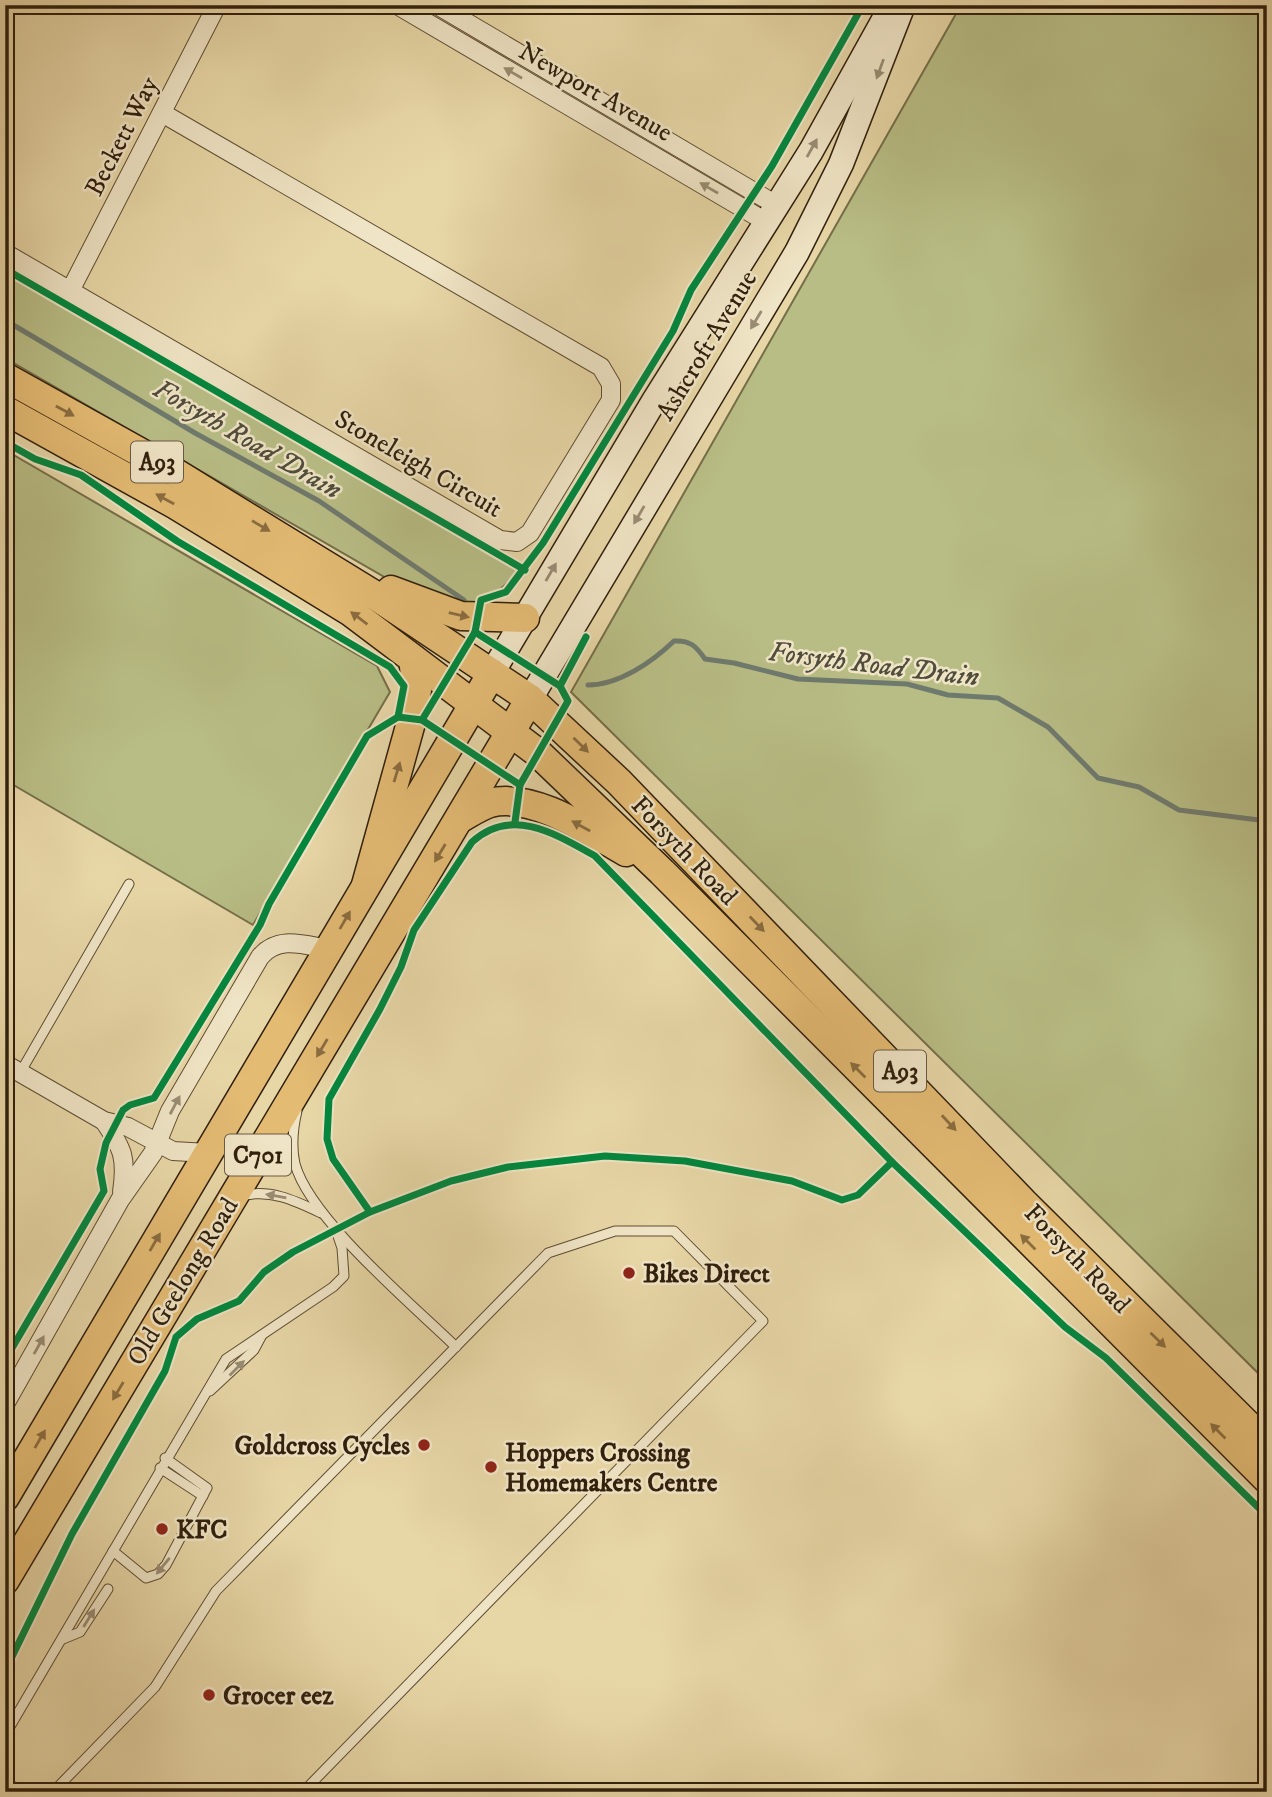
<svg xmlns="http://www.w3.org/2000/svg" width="1272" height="1797" viewBox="0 0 1272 1797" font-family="'IM FELL DW Pica',serif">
  <rect width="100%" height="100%" fill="#e7d6a6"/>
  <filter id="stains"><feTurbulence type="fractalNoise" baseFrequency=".00286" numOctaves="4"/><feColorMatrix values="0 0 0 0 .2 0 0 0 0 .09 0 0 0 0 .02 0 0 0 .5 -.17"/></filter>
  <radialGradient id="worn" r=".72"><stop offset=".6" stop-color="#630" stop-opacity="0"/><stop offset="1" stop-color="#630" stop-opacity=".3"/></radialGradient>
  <g fill="#b8bd85" stroke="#746e48" stroke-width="2">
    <polygon points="961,5 1267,5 1267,1382 571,692"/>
    <path d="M5,266L522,566C489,607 475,607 426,601L5,358Z"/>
    <polygon points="5,450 377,666 390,692 253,925 5,780"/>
  </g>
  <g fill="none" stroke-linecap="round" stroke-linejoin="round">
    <g stroke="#6f7a6e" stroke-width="5">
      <polyline points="5,320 195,433 319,501 464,600"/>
      <path d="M588,685C619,685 652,662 674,641C690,640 696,646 705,659L734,663L798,679L907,684L948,695L998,698L1048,727L1098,778L1139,787L1179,810L1267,821"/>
    </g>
    <g stroke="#5e4d32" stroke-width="11">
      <g id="service">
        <polyline points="20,1073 129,884"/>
        <path d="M297,1111C293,1128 291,1146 295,1164C310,1219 413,1305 456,1347"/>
        <path d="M239,1197C267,1187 296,1201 321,1213"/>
        <polyline points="210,1391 254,1350 262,1335"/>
        <polyline points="160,1468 203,1496"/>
        <polyline points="113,1551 146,1578 158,1574 166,1565 207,1488 165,1458"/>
        <polyline points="63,1639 80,1632 108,1589"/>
        <polyline points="5,1735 226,1359 333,1287 344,1276 342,1248 336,1230"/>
        <polyline points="5,1779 18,1792"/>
        <polyline points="53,1792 155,1687 216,1591 548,1253 615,1231 674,1231 763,1321 303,1792"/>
      </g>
    </g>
    <g stroke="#5e4d32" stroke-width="20">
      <g id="minor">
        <polyline points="397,5 768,223"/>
        <polyline points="437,5 778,206"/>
        <polyline points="5,253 500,540 517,542 530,533 611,400 611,384 601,367 162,113"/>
        <polyline points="70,291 217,5"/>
        <polyline points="5,1064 104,1121 128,1127 173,1151 208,1153"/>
        <path d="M104,1121C123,1149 127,1158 122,1192"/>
        <path d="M5,1404L120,1200L153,1153L170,1111L260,957C278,935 304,945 328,949"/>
      </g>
    </g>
    <g stroke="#301f0c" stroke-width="27">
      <g id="secondary">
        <polyline points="492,673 654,401 811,151 891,7"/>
        <polyline points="530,699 797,252 841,164 903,5"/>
      </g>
    </g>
    <g stroke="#301f0c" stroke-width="31">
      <g id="primary">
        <polyline points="5,1497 492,673"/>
        <polyline points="5,1580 530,699"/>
      </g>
    </g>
    <g stroke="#301f0c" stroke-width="31">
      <g id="trunk">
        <polyline points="5,377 161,464 376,596 530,699 619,782 1024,1203 1267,1444"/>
        <polyline points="5,410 176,505 351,612 538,753 662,872 1267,1479"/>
        <polyline points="391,590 461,616 525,618"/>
        <path d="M461,818C470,813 480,806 490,803C533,792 589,831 626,852"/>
        <polyline points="366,885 412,719 417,690 413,659"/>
      </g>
    </g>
    <use href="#service" stroke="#efe4c5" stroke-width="9"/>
    <use href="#minor" stroke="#efe4c5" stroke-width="18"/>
    <use href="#secondary" stroke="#efe4c5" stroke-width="24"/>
    <use href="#primary" stroke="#e4bb73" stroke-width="28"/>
    <use href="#trunk" stroke="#e4bb73" stroke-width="28"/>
    <g stroke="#efe4c5" stroke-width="11">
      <g id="cycleway">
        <polyline points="5,269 525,570"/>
        <polyline points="5,442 35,459 81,475 177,541 390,667 404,686 398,717 422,720 520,785 515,822"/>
        <polyline points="475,632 560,686"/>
        <polyline points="422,720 475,632 481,600 506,592 543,543 673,331 691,290 772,166 863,5"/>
        <polyline points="520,785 568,701 560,686 586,637"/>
        <path d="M370,1212L333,1159L327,1139L329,1099L380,1009L401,967L414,930L472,842C511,806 556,834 595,856L892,1162L1065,1327L1106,1358L1267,1516"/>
        <polyline points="5,1360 104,1191 100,1169 106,1143 123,1110 130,1105 154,1098 260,925 269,904 367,736 398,717"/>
        <polyline points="5,1671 72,1534 165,1371 176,1337 197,1319 239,1301 264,1272 293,1252 370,1212 451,1181 508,1167 605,1156 685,1161 792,1181 842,1200 858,1195 892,1162"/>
      </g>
    </g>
    <use href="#cycleway" stroke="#00873e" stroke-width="7"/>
  </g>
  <defs><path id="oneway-solid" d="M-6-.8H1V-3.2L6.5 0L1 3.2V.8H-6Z" transform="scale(1.75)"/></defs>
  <g fill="#998b72">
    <use href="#oneway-solid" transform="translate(880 69) rotate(110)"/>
    <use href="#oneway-solid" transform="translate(513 73) rotate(-150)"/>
    <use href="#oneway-solid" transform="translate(812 148) rotate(-61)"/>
    <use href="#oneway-solid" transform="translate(709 188) rotate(-150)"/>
    <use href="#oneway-solid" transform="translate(756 320) rotate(121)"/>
    <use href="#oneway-solid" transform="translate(639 515) rotate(120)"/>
    <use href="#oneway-solid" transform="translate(551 572) rotate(-60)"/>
    <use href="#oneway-solid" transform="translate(175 1105) rotate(-62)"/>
    <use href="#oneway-solid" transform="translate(276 1196) rotate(-170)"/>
    <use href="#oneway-solid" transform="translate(39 1345) rotate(-61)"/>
    <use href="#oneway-solid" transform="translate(237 1368) rotate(-45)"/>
    <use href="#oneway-solid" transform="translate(163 1566) rotate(129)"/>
    <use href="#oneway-solid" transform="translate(89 1618) rotate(-58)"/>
  </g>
  <g fill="#8a6d40">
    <use href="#oneway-solid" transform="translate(65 411) rotate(29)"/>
    <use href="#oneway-solid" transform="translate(165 499) rotate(-151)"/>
    <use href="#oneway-solid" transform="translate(261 526) rotate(31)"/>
    <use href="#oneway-solid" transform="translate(459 615) rotate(13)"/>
    <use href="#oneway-solid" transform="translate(359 618) rotate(-143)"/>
    <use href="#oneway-solid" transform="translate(581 745) rotate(44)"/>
    <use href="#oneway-solid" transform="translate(397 772) rotate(-73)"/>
    <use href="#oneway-solid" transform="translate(581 826) rotate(-151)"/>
    <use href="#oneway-solid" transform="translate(440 853) rotate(121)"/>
    <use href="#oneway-solid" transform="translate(345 920) rotate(-60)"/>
    <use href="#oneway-solid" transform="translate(757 924) rotate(46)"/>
    <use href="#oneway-solid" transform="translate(322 1048) rotate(121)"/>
    <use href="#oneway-solid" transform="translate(858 1070) rotate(-135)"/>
    <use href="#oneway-solid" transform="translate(949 1123) rotate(47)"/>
    <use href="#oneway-solid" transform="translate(155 1242) rotate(-60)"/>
    <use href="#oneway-solid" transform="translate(1028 1242) rotate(-135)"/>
    <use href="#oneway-solid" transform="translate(1158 1340) rotate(44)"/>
    <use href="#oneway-solid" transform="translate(118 1391) rotate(121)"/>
    <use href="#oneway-solid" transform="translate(1218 1431) rotate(-135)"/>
    <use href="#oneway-solid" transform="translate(40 1439) rotate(-60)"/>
  </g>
  <g fill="#8f2418" stroke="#efe4c5" stroke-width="2.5">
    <circle cx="629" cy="1273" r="7"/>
    <circle cx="424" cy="1445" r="7"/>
    <circle cx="491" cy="1467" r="7"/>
    <circle cx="162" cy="1529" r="7"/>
    <circle cx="209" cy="1695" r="7"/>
  </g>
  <g text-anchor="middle" stroke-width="5" stroke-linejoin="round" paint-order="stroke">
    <g fill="#efe4c5" stroke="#695a44" stroke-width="2">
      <rect x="131" y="441.5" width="52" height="41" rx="5"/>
      <rect x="874" y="1050.5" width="52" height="41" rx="5"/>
      <rect x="225" y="1134.5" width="66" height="41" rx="5"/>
    </g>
    <g font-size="24" font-weight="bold" fill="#301f0c">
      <text x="157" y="470">A93</text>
      <text x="900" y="1079">A93</text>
      <text x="258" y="1163">C701</text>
    </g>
    <g font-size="26" fill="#301f0c" stroke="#efe4c5">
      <text transform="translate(596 91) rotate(30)" y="9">Newport Avenue</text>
      <text transform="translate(121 136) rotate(-63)" y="9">Beckett Way</text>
      <text transform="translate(706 345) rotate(-59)" y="9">Ashcroft Avenue</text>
      <text transform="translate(419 463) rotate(30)" y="9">Stoneleigh Circuit</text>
      <text transform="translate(685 850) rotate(46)" y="9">Forsyth Road</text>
      <text transform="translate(1078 1258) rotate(46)" y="9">Forsyth Road</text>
      <text transform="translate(182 1281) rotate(-59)" y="9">Old Geelong Road</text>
    </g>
    <g font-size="26" font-weight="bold" fill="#301f0c" stroke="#efe4c5" text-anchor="start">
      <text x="643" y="1282">Bikes Direct</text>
      <text x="410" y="1454" text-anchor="end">Goldcross Cycles</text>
      <text x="505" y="1461">Hoppers Crossing<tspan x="505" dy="30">Homemakers Centre</tspan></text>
      <text x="176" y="1538">KFC</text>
      <text x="223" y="1704">Grocer eez</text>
    </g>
    <g font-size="28" font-style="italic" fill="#504d3d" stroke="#efe4c5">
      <text transform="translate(248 438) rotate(30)" y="10">Forsyth Road Drain</text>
      <text transform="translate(874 663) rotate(7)" y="10">Forsyth Road Drain</text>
    </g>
  </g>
  <rect width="1272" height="1797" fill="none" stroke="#e7d6a6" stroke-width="28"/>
  <rect x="7" y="7" width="1258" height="1783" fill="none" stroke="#301f0c" stroke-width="3.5"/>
  <rect x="14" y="14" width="1244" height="1769" fill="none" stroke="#301f0c" stroke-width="2"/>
  <rect width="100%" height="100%" filter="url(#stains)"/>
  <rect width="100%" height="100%" fill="url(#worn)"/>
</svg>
